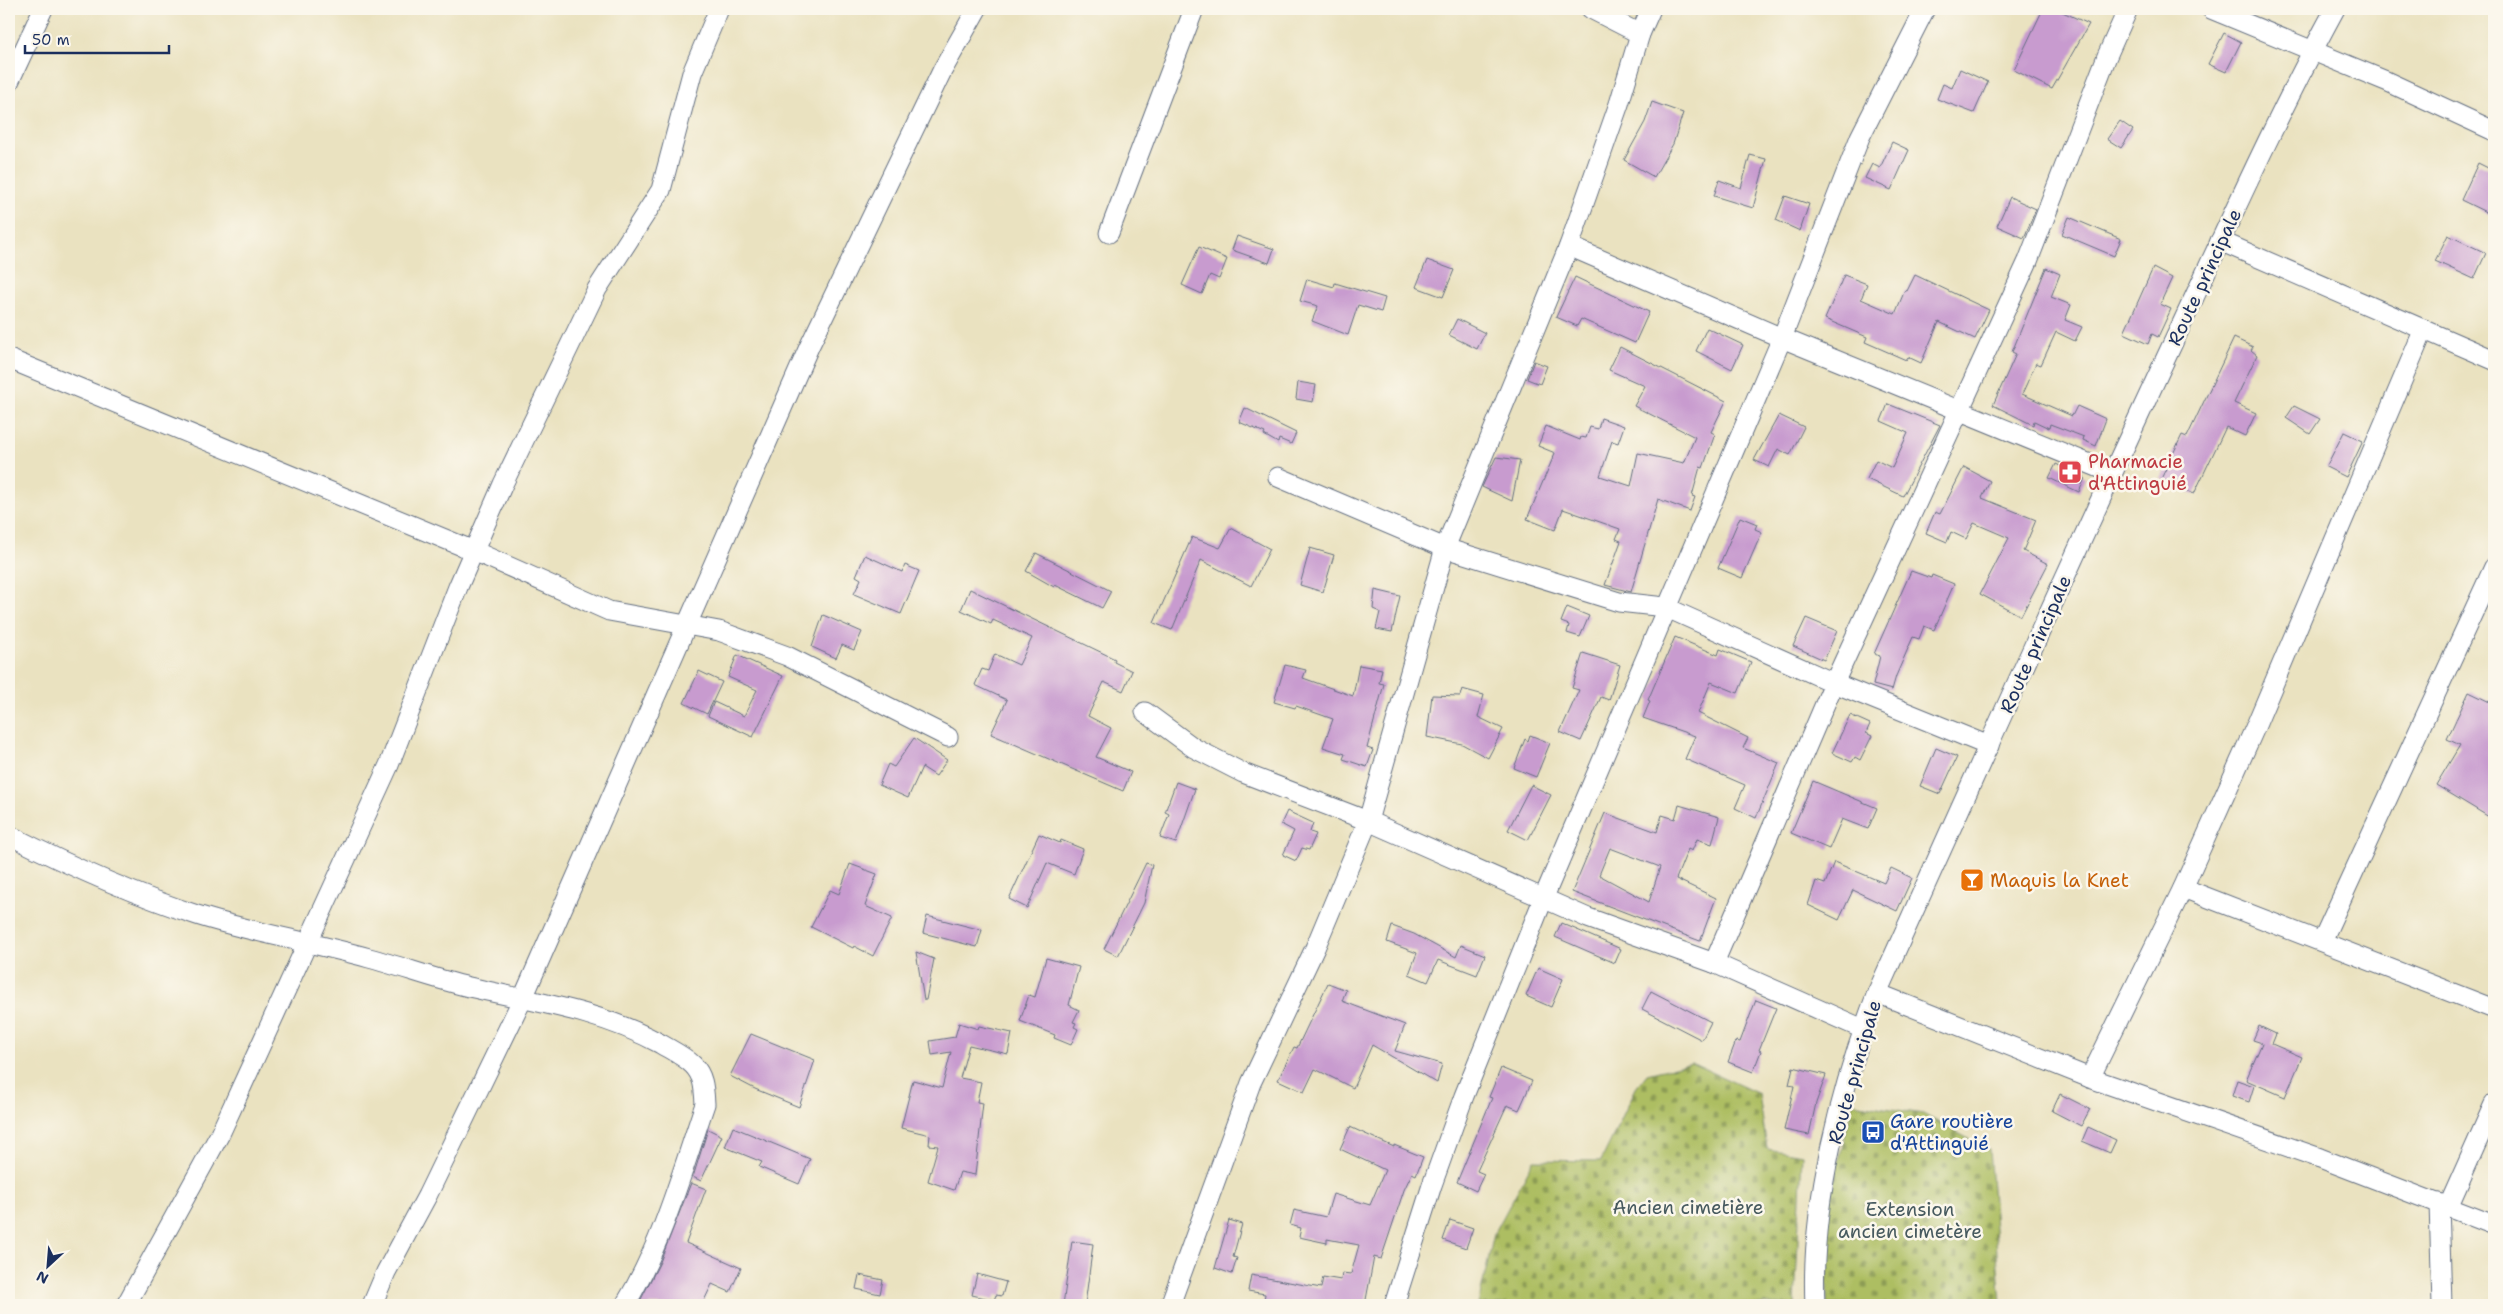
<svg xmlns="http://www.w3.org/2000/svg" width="2503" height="1314" viewBox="0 0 2503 1314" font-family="'Shantell Sans',sans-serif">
  <defs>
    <pattern id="cemetery-stones" width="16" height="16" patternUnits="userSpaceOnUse" patternTransform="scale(1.25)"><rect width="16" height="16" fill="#adbe62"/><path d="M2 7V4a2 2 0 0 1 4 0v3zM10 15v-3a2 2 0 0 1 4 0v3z" fill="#8c9b54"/></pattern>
  </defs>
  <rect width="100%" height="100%" fill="#fbf7ec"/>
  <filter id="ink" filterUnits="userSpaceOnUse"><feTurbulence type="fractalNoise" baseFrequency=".02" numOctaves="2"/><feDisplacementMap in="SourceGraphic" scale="10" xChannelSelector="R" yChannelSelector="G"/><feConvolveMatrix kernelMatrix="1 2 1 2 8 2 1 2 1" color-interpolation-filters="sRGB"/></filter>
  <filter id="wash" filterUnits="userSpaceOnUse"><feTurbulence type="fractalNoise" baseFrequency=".0096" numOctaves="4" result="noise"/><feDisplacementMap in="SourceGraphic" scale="20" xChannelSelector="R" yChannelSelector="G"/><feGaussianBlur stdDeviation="1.12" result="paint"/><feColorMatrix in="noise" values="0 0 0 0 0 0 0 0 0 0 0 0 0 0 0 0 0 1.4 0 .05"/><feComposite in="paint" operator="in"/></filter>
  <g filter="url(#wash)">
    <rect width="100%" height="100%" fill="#eae2c0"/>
    <g fill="url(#cemetery-stones)" stroke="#647660">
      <polygon points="1692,1063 1759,1094 1767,1149 1802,1155 1795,1305 1478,1305 1494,1234 1534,1160 1601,1161 1636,1088 1647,1074"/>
      <polygon points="1853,1103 1923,1114 1989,1150 2001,1305 1827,1305 1827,1209"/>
    </g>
    <g id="blocks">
      <g fill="#c89bcf" fill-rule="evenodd">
        <polygon points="2043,9 2056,9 2089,24 2052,89 2014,70"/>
        <polygon points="2224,33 2241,42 2226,72 2208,64"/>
        <polygon points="1960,69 1988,82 1974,113 1937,99 1943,84 1952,88"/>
        <polygon points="1652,102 1683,113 1673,144 1654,177 1624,160 1645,122"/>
        <polygon points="2120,121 2133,130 2121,148 2107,139"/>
        <polygon points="1892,142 1909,150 1891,190 1865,178 1872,164 1880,168"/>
        <polygon points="1750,155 1766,159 1753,208 1714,196 1719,180 1741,188"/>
        <polygon points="2478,163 2494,171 2494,216 2461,200"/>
        <polygon points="1785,196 1809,204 1800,231 1776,220"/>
        <polygon points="2010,197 2036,209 2024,238 1997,226"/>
        <polygon points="2069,217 2121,239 2114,256 2062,234"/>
        <polygon points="2448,235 2486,253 2474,279 2435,261"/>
        <polygon points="1237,236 1274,249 1269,263 1232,250"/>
        <polygon points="1199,247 1227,259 1219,279 1210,275 1202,294 1182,285"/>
        <polygon points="1427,260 1454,270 1443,297 1416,287"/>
        <polygon points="2046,268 2060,274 2051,297 2071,305 2065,320 2082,327 2075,341 2056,332 2041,365 2036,363 2022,394 2072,416 2077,406 2106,419 2096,446 2083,440 2084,437 2050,424 2049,428 2034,421 2033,425 1993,405 2016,354 2012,352"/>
        <polygon points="2153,268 2172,278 2160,304 2171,309 2158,337 2152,334 2148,344 2124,333"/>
        <polygon points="1844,275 1867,284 1861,299 1895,314 1905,290 1907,291 1915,275 1989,310 1975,339 1939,322 1921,363 1908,357 1906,360 1865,342 1867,337 1825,319"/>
        <polygon points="1575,277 1649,312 1635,343 1581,319 1577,326 1556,317"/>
        <polygon points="1307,279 1334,287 1335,283 1385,298 1381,312 1358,305 1348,335 1312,321 1318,306 1300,301"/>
        <polygon points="1457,319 1485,333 1477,349 1449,335"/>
        <polygon points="1707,328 1743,345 1732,369 1696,351"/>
        <polygon points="2234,338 2253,347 2251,350 2257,355 2234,403 2256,413 2245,436 2226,427 2194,494 2161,479 2182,435 2187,437"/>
        <polygon points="1620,347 1726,401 1711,432 1715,434 1703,468 1700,467 1692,496 1695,497 1690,511 1658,499 1631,592 1605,585 1621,541 1616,539 1620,529 1563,509 1555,530 1527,519 1555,453 1538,446 1546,426 1580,440 1581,437 1586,438 1590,427 1598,429 1601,418 1624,426 1618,443 1612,441 1600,476 1631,486 1638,453 1684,463 1695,437 1634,406 1645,386 1609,370"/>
        <polygon points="1534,361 1547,366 1540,384 1527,379"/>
        <polygon points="1298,382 1316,385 1313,402 1296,399"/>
        <polygon points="1888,404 1940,425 1903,496 1867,479 1876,460 1892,468 1908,433 1881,421"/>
        <polygon points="2294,406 2320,419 2310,434 2286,418"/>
        <polygon points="1245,408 1296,433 1291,444 1279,439 1278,443 1264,435 1265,433 1239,422"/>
        <polygon points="1779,415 1804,427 1790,455 1778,449 1769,467 1754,460"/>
        <polygon points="2344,432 2363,441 2346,477 2326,467"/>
        <polygon points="1496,457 1520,460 1512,501 1482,487"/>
        <polygon points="2056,464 2085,478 2079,492 2049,478"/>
        <polygon points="1964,467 1990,481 1982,498 2036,520 2023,551 2048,564 2021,616 1980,594 2009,538 1974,523 1966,539 1951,532 1947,542 1926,533 1935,512 1940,514"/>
        <polygon points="1740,517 1757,524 1755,529 1762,532 1742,578 1718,568"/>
        <polygon points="1231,528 1270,549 1251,586 1201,560 1172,630 1154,623 1192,537 1220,548"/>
        <polygon points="1310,548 1334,555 1323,592 1300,585"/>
        <polygon points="1036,553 1111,591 1102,608 1055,585 1054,587 1026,571"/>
        <polygon points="865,555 902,572 905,565 919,571 901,614 854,594 861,579 856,576"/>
        <polygon points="1911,571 1931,578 1932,575 1954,584 1934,630 1924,626 1919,639 1913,637 1896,676 1892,690 1873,685 1880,656 1874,654"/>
        <polygon points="970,589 1115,659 1114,662 1132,671 1123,691 1104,682 1088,716 1111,728 1096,757 1131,772 1123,791 991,734 1007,700 975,685 982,669 988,671 995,654 1019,665 1032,638 993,620 991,624 961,610"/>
        <polygon points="1375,590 1400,596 1392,632 1376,629 1380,612 1373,609"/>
        <polygon points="1567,607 1589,616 1580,637 1567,633 1569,625 1561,622"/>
        <polygon points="823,615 862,632 854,650 842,645 836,658 812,647"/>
        <polygon points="1806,618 1837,631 1824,660 1793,646"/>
        <polygon points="1675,637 1718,655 1720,649 1751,662 1738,693 1711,682 1698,713 1748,738 1743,748 1779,763 1756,818 1735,808 1745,785 1685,759 1695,736 1643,718 1650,701 1648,700"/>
        <polygon points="1583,653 1620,665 1609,700 1601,697 1581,741 1560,732 1579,690 1572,688"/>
        <polygon points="737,655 783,676 753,737 708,716 714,702 744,716 757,690 728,677"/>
        <polygon points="1285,665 1306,670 1303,678 1353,696 1359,665 1382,669 1379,683 1384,684 1367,748 1373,750 1367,767 1343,759 1345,754 1323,747 1333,719 1296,706 1295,708 1274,702"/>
        <polygon points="699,671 722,682 707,714 684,703"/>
        <polygon points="1462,689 1484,695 1478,717 1503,729 1488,758 1462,744 1427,737 1432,695 1460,696"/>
        <polygon points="2469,692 2494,704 2494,820 2436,785 2460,745 2447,739"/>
        <polygon points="1850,715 1870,724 1866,733 1872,736 1860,760 1855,757 1852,762 1832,753"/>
        <polygon points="1530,735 1550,743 1536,777 1514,768 1525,739 1528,741"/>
        <polygon points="914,738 947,760 936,776 922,767 908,798 879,785 888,764 894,767"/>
        <polygon points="1936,748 1957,757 1940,794 1920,786"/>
        <polygon points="1813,781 1877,808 1868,829 1842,819 1829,849 1791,833"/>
        <polygon points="1176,782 1195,789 1176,843 1160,838 1169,814 1165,812"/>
        <polygon points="1531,785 1551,795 1528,840 1508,830"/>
        <path d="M1679,805L1719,817L1712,844L1697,839L1692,851L1688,849L1676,879L1716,898L1700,941L1572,892L1605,813L1657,832L1662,815L1675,819ZM1610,848L1660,867L1649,902L1599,875Z"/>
        <polygon points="1287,811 1313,823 1310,832 1316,834 1309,850 1302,848 1296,861 1283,855 1294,831 1281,824"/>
        <polygon points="1039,834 1060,843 1061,840 1083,849 1074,874 1047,863 1027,908 1009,899"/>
        <polygon points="1834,862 1884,883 1891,868 1912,878 1897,911 1853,890 1839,920 1808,905 1816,881 1825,884"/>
        <polygon points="1146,863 1152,865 1144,903 1118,956 1104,949"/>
        <polygon points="850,864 877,874 865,906 892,918 873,956 854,946 853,948 811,927 830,890 839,894"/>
        <polygon points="927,916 982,930 977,947 923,933"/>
        <polygon points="1561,923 1621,949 1615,963 1555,937"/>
        <polygon points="1392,926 1414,934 1456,957 1461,945 1485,955 1477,975 1438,960 1428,982 1409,974 1417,953 1387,942"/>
        <polygon points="916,952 934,959 926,1000 924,1000"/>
        <polygon points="1046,958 1079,967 1069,1005 1079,1010 1073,1022 1076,1023 1074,1027 1078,1029 1071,1045 1054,1038 1055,1035 1020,1021 1029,995 1035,997"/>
        <polygon points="1538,968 1563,979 1551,1007 1526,996"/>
        <polygon points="1328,983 1346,990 1342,1001 1405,1025 1395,1051 1442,1064 1437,1083 1372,1045 1353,1088 1315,1069 1304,1092 1278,1080 1294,1047 1297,1048"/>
        <polygon points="1651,991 1711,1022 1702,1040 1642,1009"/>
        <polygon points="1756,1000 1776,1008 1759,1050 1761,1051 1753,1072 1728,1062 1736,1041 1740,1042"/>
        <polygon points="959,1023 978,1029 979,1026 1012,1033 1008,1054 969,1045 960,1078 981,1082 977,1102 983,1103 975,1175 960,1172 954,1190 928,1181 938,1146 929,1145 930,1135 901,1128 913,1080 942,1088 951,1052 932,1055 930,1041 955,1037"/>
        <polygon points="2259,1026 2276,1034 2272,1044 2302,1057 2285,1097 2246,1080 2262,1043 2253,1040"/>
        <polygon points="751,1034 815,1060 799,1107 755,1089 730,1076"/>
        <polygon points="1793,1067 1826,1075 1816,1103 1809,1135 1784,1130 1794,1086 1789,1085"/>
        <polygon points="1501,1068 1532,1081 1519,1110 1507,1105 1477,1171 1484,1174 1476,1191 1457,1182 1492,1098 1489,1097"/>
        <polygon points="2237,1080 2254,1086 2249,1102 2232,1096"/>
        <polygon points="2060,1094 2090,1109 2081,1126 2052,1111"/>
        <polygon points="733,1127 810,1159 799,1184 759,1167 762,1162 725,1147"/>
        <polygon points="1350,1127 1394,1147 1394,1145 1423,1157 1416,1175 1412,1173 1404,1190 1381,1259 1374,1257 1365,1305 1263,1305 1265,1294 1248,1291 1251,1275 1321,1288 1323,1277 1341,1280 1342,1273 1351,1274 1359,1245 1327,1239 1327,1243 1299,1237 1301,1228 1290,1225 1294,1210 1326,1217 1333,1194 1370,1205 1385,1170 1340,1149"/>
        <polygon points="2088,1127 2116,1140 2110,1153 2082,1141"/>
        <polygon points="708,1129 722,1136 701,1181 693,1177"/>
        <polygon points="691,1183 706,1189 686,1243 741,1268 730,1292 712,1284 702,1305 638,1305 660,1262"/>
        <polygon points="1229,1220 1242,1224 1233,1257 1237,1258 1232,1274 1215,1268"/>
        <polygon points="1450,1220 1473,1228 1466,1248 1443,1240"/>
        <polygon points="1072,1241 1093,1244 1085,1305 1063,1305"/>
        <polygon points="977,1274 1006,1282 1002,1296 996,1295 994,1300 972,1295"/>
        <polygon points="859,1275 883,1280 880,1294 856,1289"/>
      </g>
    </g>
  </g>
  <g filter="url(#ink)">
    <use href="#blocks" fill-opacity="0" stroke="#636e80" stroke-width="1"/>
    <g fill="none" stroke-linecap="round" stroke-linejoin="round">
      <g stroke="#636e80" stroke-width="21">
        <g id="minor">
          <polyline points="1591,9 1640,34"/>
          <polyline points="2211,9 2386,81 2494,131"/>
          <polyline points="9,82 43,9"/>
          <polyline points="1109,233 1194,9"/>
          <polyline points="2220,241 2494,360"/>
          <polyline points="1569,246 1782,338 2112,473"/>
          <polyline points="9,359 474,551 609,611 719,631 787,656 948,737"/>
          <polyline points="1278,477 1445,548 1619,602 1665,607 1834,683 1989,746"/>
          <polyline points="1145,712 1194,748 1243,773 1368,821 1588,918 1714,963 1863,1029"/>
          <path d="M9,835C70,866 132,894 197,915C253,933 312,942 369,958C403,967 435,979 469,987C535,1002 601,1011 661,1044C671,1050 684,1056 693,1065C704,1076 704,1089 705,1104C682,1172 662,1244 625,1305"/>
          <polyline points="2183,888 2494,1009"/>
          <polyline points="2322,941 2494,567"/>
          <polyline points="1714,963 1834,683 2028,261 2107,56 2128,9"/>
          <polyline points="1877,993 2090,1078 2320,1158 2494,1225"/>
          <polyline points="2090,1078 2183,888 2254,730 2424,329"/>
          <polyline points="2439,1203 2442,1305"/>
          <polyline points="2448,1207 2494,1104"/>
          <polyline points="126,1305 220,1134 389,765 458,587 503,484 597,289 661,190 692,73 719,9"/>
          <polyline points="372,1305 386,1272 427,1196 523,998 809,347 942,71 977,9"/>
          <polyline points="1170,1305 1251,1083 1315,948 1368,821 1445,548 1569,246 1619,104 1640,34 1651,9"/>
          <polyline points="1394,1305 1432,1185 1464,1096 1544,897 1782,338 1860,137 1925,9"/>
          <path d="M1815,1305C1810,1205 1841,1087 1877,993C1974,777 2071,561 2171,347C2224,234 2275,119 2335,9"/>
        </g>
      </g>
      <use href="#minor" stroke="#fff" stroke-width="19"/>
    </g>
  </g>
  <defs>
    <g id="pharmacy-square" transform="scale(1.25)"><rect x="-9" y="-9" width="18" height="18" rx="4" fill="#e0444e" stroke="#fbf7ec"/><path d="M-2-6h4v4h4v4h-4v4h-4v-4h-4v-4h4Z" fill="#fff"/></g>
    <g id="bar-square" transform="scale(1.25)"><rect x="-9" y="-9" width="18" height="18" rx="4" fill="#e8710a" stroke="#fbf7ec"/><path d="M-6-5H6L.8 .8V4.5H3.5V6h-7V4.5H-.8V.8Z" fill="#fff"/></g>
    <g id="bus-square" transform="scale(1.25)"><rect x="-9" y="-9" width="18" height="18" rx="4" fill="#1a4fb4" stroke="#fbf7ec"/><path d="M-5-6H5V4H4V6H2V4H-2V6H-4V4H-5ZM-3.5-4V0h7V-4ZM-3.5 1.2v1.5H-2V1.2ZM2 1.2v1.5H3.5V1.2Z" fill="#fff"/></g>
  </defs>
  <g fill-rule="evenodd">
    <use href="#pharmacy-square" x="2070" y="472"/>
    <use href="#bar-square" x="1972" y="880"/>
    <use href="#bus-square" x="1873" y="1132"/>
  </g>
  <g text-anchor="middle" stroke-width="5" stroke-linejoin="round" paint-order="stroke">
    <g font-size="19" fill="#1b2f5e" stroke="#fbf7ec">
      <text transform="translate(2204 277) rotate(-65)" y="7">Route principale</text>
      <text transform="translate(2035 644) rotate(-66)" y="7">Route principale</text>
      <text transform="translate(1854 1072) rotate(-74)" y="7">Route principale</text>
    </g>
    <g font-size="19" fill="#be3a42" stroke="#fbf7ec" text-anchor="start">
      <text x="2088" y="468">Pharmacie<tspan x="2088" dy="22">d'Attinguié</tspan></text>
    </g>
    <g font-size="19" fill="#c56008" stroke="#fbf7ec" text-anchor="start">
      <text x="1990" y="887">Maquis la Knet</text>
    </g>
    <g font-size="19" fill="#164399" stroke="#fbf7ec" text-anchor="start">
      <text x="1890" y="1128">Gare routière<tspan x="1890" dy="22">d'Attinguié</tspan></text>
    </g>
    <g font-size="19" fill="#475a5f" stroke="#fbf7ec">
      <text x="1688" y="1214">Ancien cimetière</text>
      <text x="1910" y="1216">Extension<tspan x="1910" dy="22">ancien cimetère</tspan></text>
    </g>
  </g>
  <rect width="2503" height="1314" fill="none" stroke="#fbf7ec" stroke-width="30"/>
  <g transform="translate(48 1266) rotate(206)" stroke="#fbf7ec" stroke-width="4" paint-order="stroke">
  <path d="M0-4L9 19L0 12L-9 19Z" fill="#1b2f5e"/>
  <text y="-8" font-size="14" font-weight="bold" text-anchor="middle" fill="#1b2f5e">N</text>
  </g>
  <path d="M25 45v8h144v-8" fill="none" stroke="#1b2f5e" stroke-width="2.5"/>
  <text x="32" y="45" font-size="15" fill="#1b2f5e" stroke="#fbf7ec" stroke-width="4" paint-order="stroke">50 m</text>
</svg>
